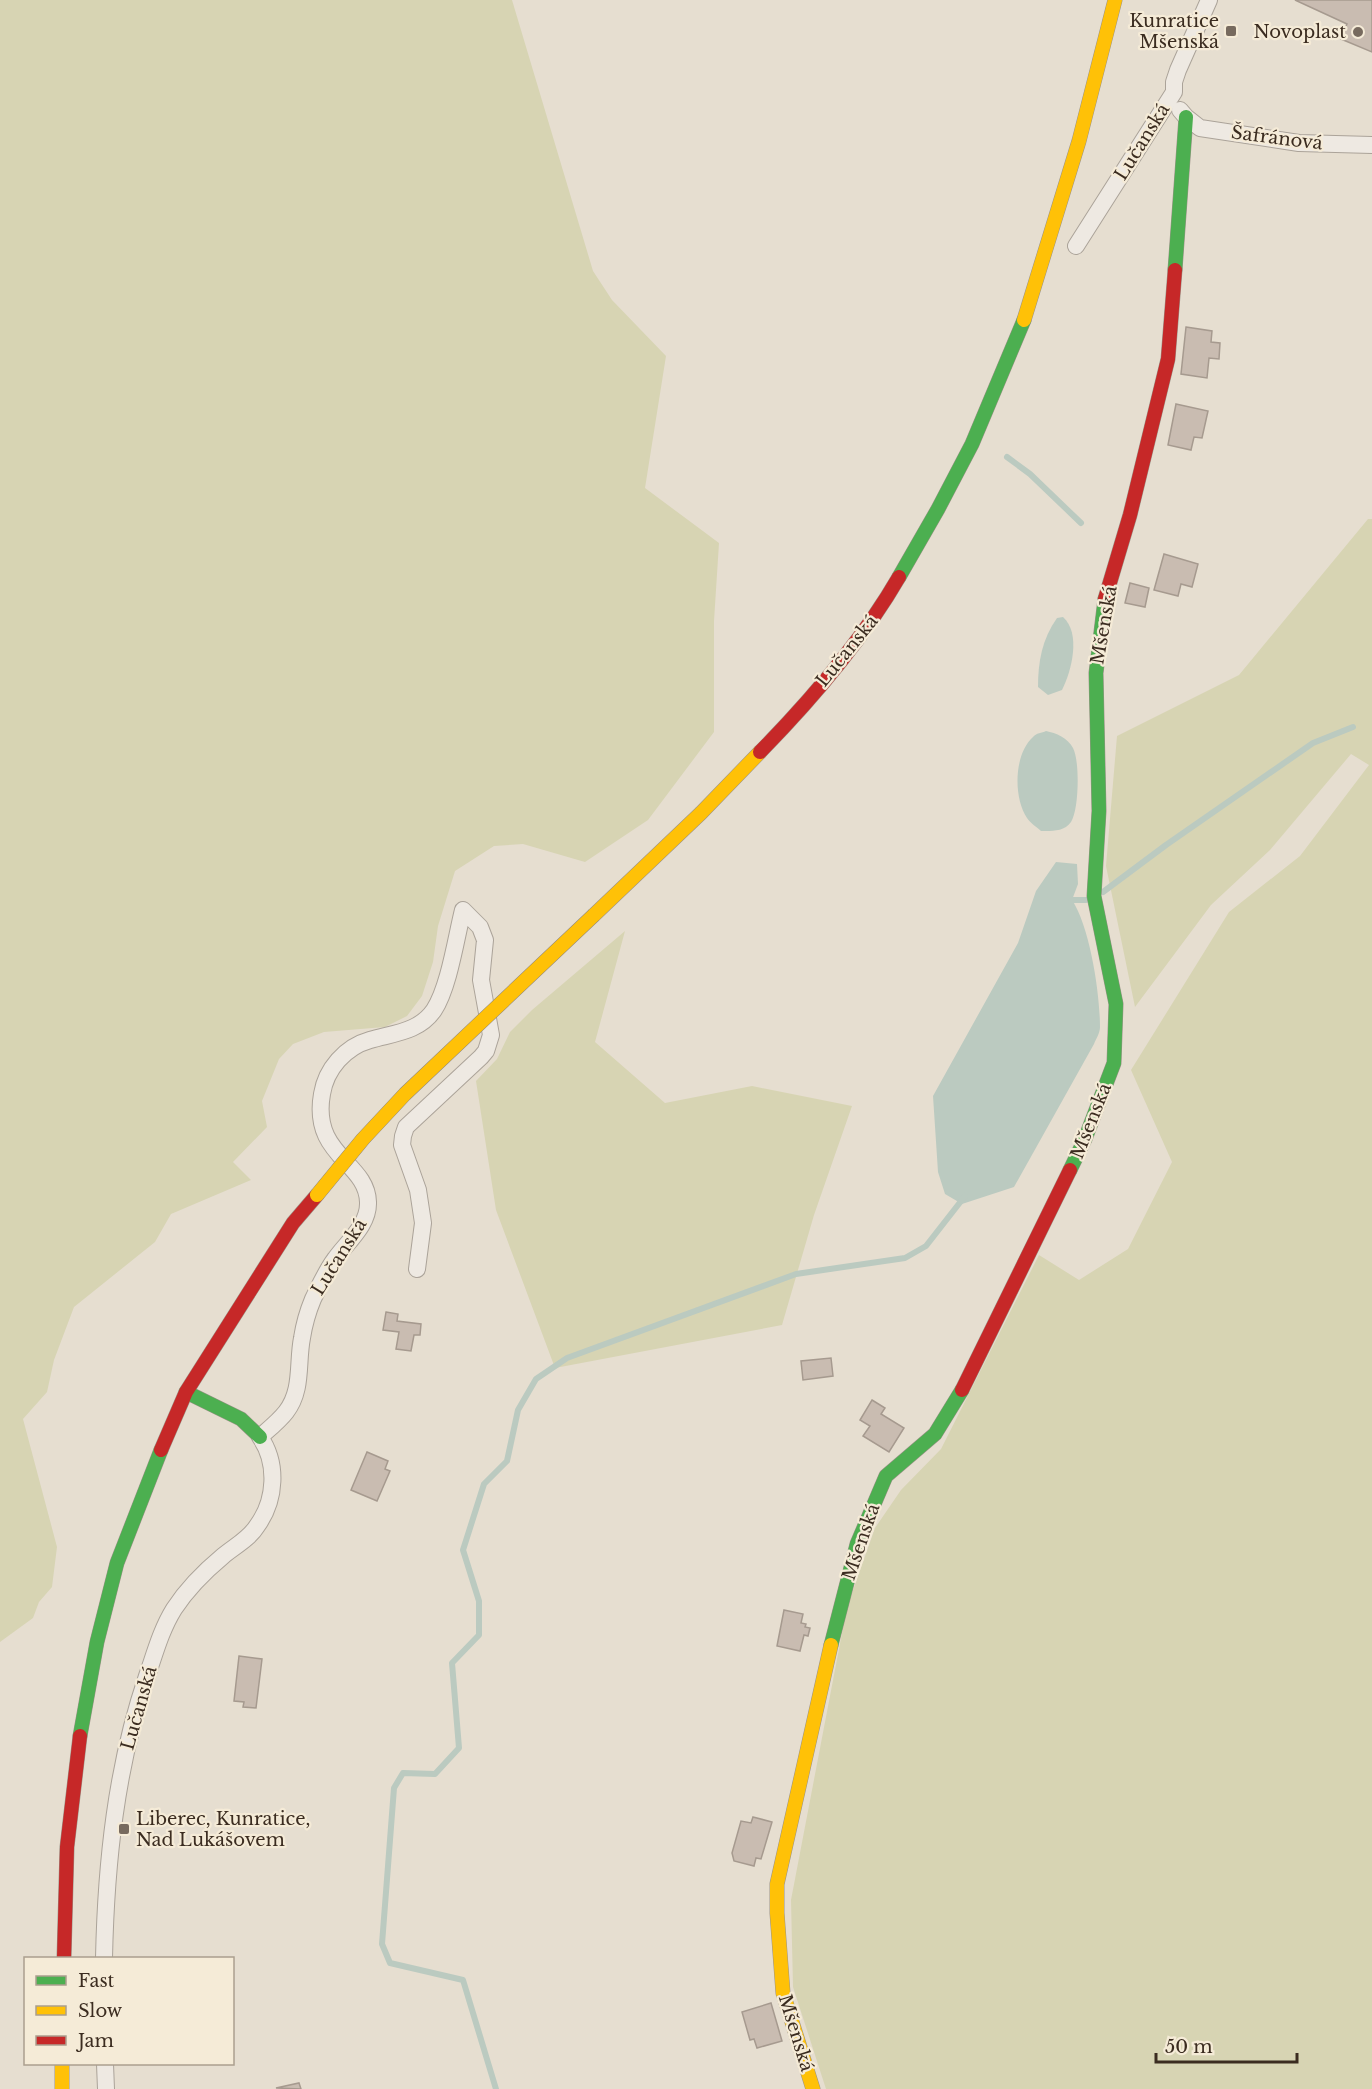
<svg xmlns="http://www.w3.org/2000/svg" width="1372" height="2089" viewBox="0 0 1372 2089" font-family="'Libre Baskerville',serif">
  <rect width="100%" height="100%" fill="#e6ded0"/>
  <g fill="#d7d4b3">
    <polygon points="0,0 512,0 593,271 612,300 666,356 645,488 719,543 714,621 714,732 648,820 585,862 523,844 494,846 455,871 438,926 433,962 422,996 407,1016 385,1027 324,1032 293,1044 279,1059 262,1101 267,1127 233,1162 251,1180 171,1214 155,1242 74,1307 54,1360 47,1392 23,1419 57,1547 52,1587 39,1602 33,1618 0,1642"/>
    <polygon points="1368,519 1372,519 1372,2089 826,2089 793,1987 791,1900 847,1607 875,1528 901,1490 941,1449 1039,1255 1079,1280 1128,1249 1172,1162 1131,1070 1229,912 1300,856 1369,765 1351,754 1270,850 1211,905 1135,1007 1106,866 1117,736 1239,675"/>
    <polygon points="625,931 595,1042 665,1103 752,1086 852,1106 814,1215 782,1325 555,1368 496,1210 476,1081 497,1059 510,1032 532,1010"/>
  </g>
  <g fill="#bbcac0">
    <path d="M1063,617C1081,633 1072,670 1062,690L1048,695L1038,687C1038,662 1042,639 1057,618Z"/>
    <path d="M1046,731C1056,733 1068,738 1073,748C1080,761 1079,810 1071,822C1064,832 1051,831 1041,831C1037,827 1030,823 1027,818C1013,797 1014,754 1033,737C1036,733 1042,733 1046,731Z"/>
    <path d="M1056,862L1077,864L1078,884L1072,900C1090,927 1100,994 1100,1027C1100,1033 1096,1039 1094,1044L1014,1187L962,1204L945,1194L938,1172L933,1096L1018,943L1036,891Z"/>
  </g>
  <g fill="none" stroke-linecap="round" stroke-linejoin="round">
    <g stroke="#bbcac0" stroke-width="6">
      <polyline points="1007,457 1030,474 1081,523"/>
      <polyline points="1103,892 1166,845 1313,743 1353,727"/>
      <polyline points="1070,907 1072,900 1086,900"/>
      <polyline points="496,2089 463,1980 390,1963 382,1944 394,1788 403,1773 435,1774 459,1748 452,1663 479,1635 479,1601 463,1550 484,1484 507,1461 518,1410 536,1379 567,1358 796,1274 905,1258 926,1246 965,1196"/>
    </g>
  </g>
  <g fill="#c9bcb1" stroke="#a69a8f" stroke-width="1.5">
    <polygon points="1295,0 1372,0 1372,52 1341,39 1347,24"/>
    <polygon points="1186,327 1212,331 1211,342 1220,343 1219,359 1209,358 1207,378 1181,374"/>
    <polygon points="1176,404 1208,411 1202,438 1194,437 1191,450 1168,445"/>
    <polygon points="1164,554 1198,564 1192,587 1181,584 1178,596 1154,590"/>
    <polygon points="1130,583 1149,588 1145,607 1125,603"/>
    <polygon points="386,1312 398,1314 397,1321 421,1324 420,1335 414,1335 411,1351 396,1349 399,1332 383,1330"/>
    <polygon points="831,1358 833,1376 803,1380 801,1361"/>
    <polygon points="872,1400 885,1408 881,1414 904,1428 889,1452 863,1436 870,1426 860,1420"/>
    <polygon points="367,1452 388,1461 385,1469 390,1471 377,1501 351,1490"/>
    <polygon points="784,1610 803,1614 801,1623 806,1624 805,1627 810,1628 808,1636 804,1635 800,1651 777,1646"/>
    <polygon points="239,1656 262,1659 256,1708 243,1707 244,1702 234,1701"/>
    <polygon points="753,1817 772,1822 761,1859 756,1858 754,1866 734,1861 732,1853 741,1821 751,1823"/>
    <polygon points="771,2003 782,2041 757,2048 754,2039 750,2040 742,2012"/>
    <polygon points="299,2083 301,2089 276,2088"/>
  </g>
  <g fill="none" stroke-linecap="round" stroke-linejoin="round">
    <g stroke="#aba399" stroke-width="18">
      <g id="street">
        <polyline points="1180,110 1186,117 1200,128 1299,143 1372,145"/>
        <polyline points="1076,246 1174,92 1174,82 1178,70 1209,0"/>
        <path d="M104,1958C106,1863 116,1767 147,1676C155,1653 161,1630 174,1609C187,1589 205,1571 223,1556C235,1546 249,1539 257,1526C276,1500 278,1463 260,1437C269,1429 279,1421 286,1412C303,1390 297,1363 302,1338C304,1325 308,1311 313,1299C320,1285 326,1271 335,1259C347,1242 369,1225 368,1202C367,1162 311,1156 322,1094C326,1069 345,1047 370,1040C394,1033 419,1032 434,1010C449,987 456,938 463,910L480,927L485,940L481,980L491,1035L486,1051L481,1057L406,1127L403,1136L402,1145L418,1190L423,1223L417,1269"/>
        <polyline points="105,2064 106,2089"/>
      </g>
    </g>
    <g stroke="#9b9388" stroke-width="15">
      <g id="fast">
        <polyline points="1175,270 1186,117"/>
        <polyline points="899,577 938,509 972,444 1024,320"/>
        <polyline points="1070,1170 1085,1139 1114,1063 1116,1004 1094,896 1099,811 1096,673 1105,599"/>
        <polyline points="186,1392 241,1419 260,1437"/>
        <polyline points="831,1645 857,1544 886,1476 935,1434 962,1390"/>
        <polyline points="80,1736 97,1642 117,1563 161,1450"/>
      </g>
    </g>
    <g stroke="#9b9388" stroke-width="15">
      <g id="slow">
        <polyline points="1024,320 1079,141 1115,0"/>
        <polyline points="594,915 701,813 760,752"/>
        <polyline points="62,2064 62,2089"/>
        <polyline points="813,2089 783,1993 777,1913 777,1884 831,1645"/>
      </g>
    </g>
    <g stroke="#9b9388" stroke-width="15">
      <g id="jam">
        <polyline points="1105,599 1130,515 1168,359 1175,270"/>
        <path d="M760,752C812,699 862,641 899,577"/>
        <polyline points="962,1390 1070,1170"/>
        <polyline points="161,1450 186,1392 293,1223 317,1195"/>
        <polyline points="64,1958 67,1847 80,1736"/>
      </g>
    </g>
    <use href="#street" stroke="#eee9e2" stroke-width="16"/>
    <use href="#fast" stroke="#4caf50" stroke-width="14"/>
    <use href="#slow" stroke="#ffc107" stroke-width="14"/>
    <use href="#jam" stroke="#c62828" stroke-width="14"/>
    <g stroke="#918980" stroke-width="15" stroke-linecap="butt">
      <polyline id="slow-bridge" points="317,1195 363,1139 405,1094 594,915"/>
    </g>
    <use href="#slow-bridge" stroke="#ffc107" stroke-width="14"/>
  </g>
  <g fill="#776a5e" stroke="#f5ebd7" stroke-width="2">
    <rect x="1225" y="25" width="12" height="12" rx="3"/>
    <circle cx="1358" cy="32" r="6"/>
    <rect x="118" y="1823" width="12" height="12" rx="3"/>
  </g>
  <g text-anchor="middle" stroke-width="4.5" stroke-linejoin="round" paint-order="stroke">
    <g font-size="18" fill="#3b2c20" stroke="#f5ebd7" text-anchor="end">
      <text x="1219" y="27">Kunratice<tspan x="1219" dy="21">Mšenská</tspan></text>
      <text x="1346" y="38">Novoplast</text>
      <text x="136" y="1825" text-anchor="start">Liberec, Kunratice,<tspan x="136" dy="21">Nad Lukášovem</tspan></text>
    </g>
    <g font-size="18" fill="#3b2c20" stroke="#f5ebd7">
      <text transform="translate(1277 138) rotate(7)" y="6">Šafránová</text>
      <text transform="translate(1142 142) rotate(-58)" y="6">Lučanská</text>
      <text transform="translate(1104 625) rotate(-80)" y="6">Mšenská</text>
      <text transform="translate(847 651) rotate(-51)" y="6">Lučanská</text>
      <text transform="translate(1091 1121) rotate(-68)" y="6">Mšenská</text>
      <text transform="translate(339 1257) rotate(-58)" y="6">Lučanská</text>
      <text transform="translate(861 1542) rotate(-71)" y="6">Mšenská</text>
      <text transform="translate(139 1708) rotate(-74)" y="6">Lučanská</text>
      <text transform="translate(796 2033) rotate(73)" y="6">Mšenská</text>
    </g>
  </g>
  <rect x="24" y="1957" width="210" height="108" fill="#f5ebd7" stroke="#ab9f8e" stroke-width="1.5"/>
  <rect x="36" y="1976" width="30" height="9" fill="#4caf50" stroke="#ab9f8e" stroke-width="1.5"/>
  <text x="78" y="1987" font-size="18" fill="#3b2c20">Fast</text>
  <rect x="36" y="2006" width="30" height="9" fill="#ffc107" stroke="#ab9f8e" stroke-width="1.5"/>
  <text x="78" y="2017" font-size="18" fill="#3b2c20">Slow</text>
  <rect x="36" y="2036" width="30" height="9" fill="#c62828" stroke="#ab9f8e" stroke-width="1.5"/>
  <text x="78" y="2047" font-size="18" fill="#3b2c20">Jam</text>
  <path d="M1156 2053v9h141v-9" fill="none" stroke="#3b2c20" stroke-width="3"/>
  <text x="1165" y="2053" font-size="18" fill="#3b2c20" stroke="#f5ebd7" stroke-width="4.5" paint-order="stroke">50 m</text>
</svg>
